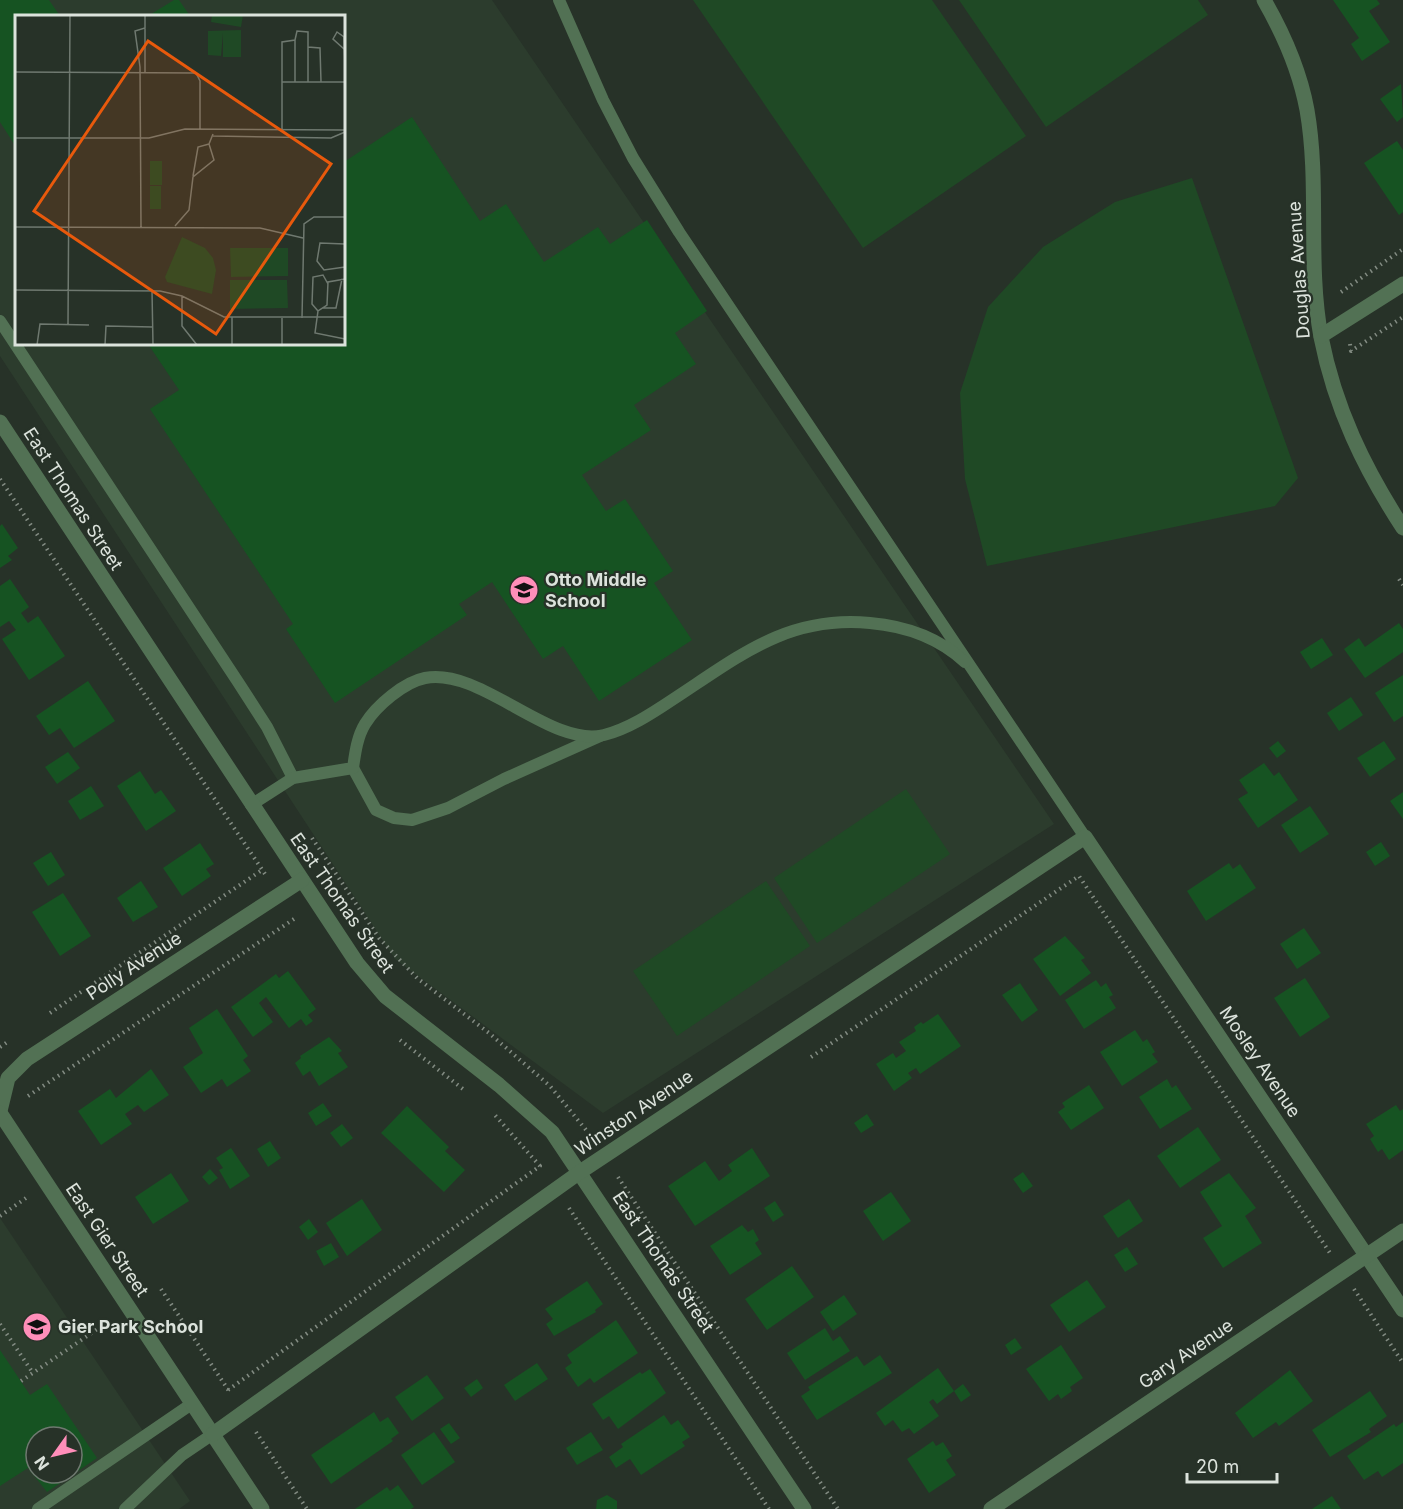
<svg xmlns="http://www.w3.org/2000/svg" width="1403" height="1509" viewBox="0 0 1403 1509" font-family="Inter,sans-serif">
  <rect width="100%" height="100%" fill="#273228"/>
  <g fill="#2c3c2d" fill-rule="evenodd">
    <path d="M0,0H492L1054,824L603,1113L395,959L0,356ZM16,16H344V344H16Z"/>
    <path d="M0,1218L190,1501L179,1509H0ZM36,1437H72V1473H36Z"/>
  </g>
  <g fill="#1f4925">
    <polygon points="693,0 932,0 1026,136 863,248"/>
    <polygon points="959,0 1198,0 1208,15 1046,127"/>
    <polygon points="1192,178 1298,478 1275,506 987,566 965,479 960,393 988,307 1043,247 1115,202"/>
    <polygon points="906,789 950,854 817,943 774,878"/>
    <polygon points="766,881 810,946 677,1036 633,971"/>
  </g>
  <g fill="#165322" fill-rule="evenodd">
    <polygon points="0,0 49,0 60,16 16,16 16,147 0,122"/>
    <polygon points="174,0 179,0 190,16 148,16"/>
    <polygon points="1333,0 1377,0 1380,4 1369,11 1390,42 1362,61 1351,44 1359,38"/>
    <polygon points="1401,84 1403,117 1397,122 1380,99"/>
    <polygon points="412,117 480,221 506,204 544,262 598,227 610,244 647,220 707,311 675,333 696,364 634,405 651,430 582,475 606,511 625,499 673,571 654,583 692,640 599,701 563,646 543,659 492,582 459,604 467,615 335,703 286,629 293,624 150,409 179,390 148,344 344,344 344,162"/>
    <polygon points="1397,141 1403,150 1403,212 1399,215 1364,163"/>
    <polygon points="2,524 18,548 8,556 12,560 0,568 0,526"/>
    <polygon points="10,579 29,607 21,613 28,623 38,616 65,656 29,680 2,639 16,630 9,621 0,627 0,586"/>
    <polygon points="1399,623 1403,629 1403,652 1365,678 1344,649 1359,638 1365,647"/>
    <polygon points="1322,638 1333,655 1311,669 1300,652"/>
    <polygon points="1403,675 1403,716 1394,722 1375,693"/>
    <polygon points="88,681 115,721 74,748 60,728 49,735 36,716"/>
    <polygon points="1351,697 1363,715 1339,731 1327,713"/>
    <polygon points="1278,741 1286,751 1277,758 1269,748"/>
    <polygon points="1384,741 1396,759 1370,777 1357,758"/>
    <polygon points="68,752 80,768 57,784 45,767"/>
    <polygon points="1264,763 1274,776 1279,772 1298,800 1258,828 1238,799 1248,793 1239,780"/>
    <polygon points="140,771 155,794 161,790 176,811 146,831 117,786"/>
    <polygon points="91,786 104,806 80,820 68,801"/>
    <polygon points="1403,792 1403,819 1390,801"/>
    <polygon points="1310,806 1329,834 1300,853 1281,825"/>
    <polygon points="1381,842 1390,856 1375,866 1366,852"/>
    <polygon points="200,843 214,864 206,869 211,876 182,896 163,868"/>
    <polygon points="51,852 65,875 48,886 33,863"/>
    <polygon points="1229,863 1233,869 1240,864 1256,888 1206,921 1187,891"/>
    <polygon points="141,881 158,907 133,922 117,898"/>
    <polygon points="63,893 91,936 60,956 32,912"/>
    <polygon points="1304,928 1321,953 1297,969 1280,944"/>
    <polygon points="1065,936 1085,958 1081,960 1091,973 1060,996 1033,959"/>
    <polygon points="288,971 316,1009 308,1015 313,1021 306,1026 301,1019 289,1028 266,997 259,1003 273,1022 253,1037 231,1007 276,974 279,978"/>
    <polygon points="1305,978 1330,1017 1300,1037 1274,998"/>
    <polygon points="1096,980 1101,987 1106,983 1113,995 1109,997 1116,1008 1084,1029 1065,1000"/>
    <polygon points="1020,983 1038,1010 1022,1022 1002,995"/>
    <polygon points="217,1009 248,1056 243,1060 251,1071 227,1087 222,1079 201,1093 183,1067 203,1053 189,1028"/>
    <polygon points="938,1014 961,1046 920,1074 916,1068 908,1073 912,1078 894,1091 876,1064 893,1053 896,1058 906,1051 899,1042 916,1031 914,1027 921,1022 923,1024"/>
    <polygon points="1135,1030 1143,1042 1147,1039 1155,1052 1152,1054 1158,1062 1122,1086 1100,1052"/>
    <polygon points="329,1037 342,1051 338,1053 348,1067 319,1086 310,1071 303,1076 295,1063 301,1058 300,1056"/>
    <polygon points="151,1069 169,1095 144,1112 138,1105 125,1114 132,1124 101,1145 78,1111 110,1089 116,1098"/>
    <polygon points="1167,1079 1172,1088 1176,1085 1192,1109 1160,1129 1139,1097"/>
    <polygon points="1089,1085 1104,1108 1071,1130 1058,1112 1065,1107 1062,1103"/>
    <polygon points="323,1103 332,1116 316,1126 308,1113"/>
    <polygon points="1396,1105 1400,1111 1403,1109 1403,1150 1389,1160 1382,1149 1378,1152 1370,1139 1374,1136 1366,1124"/>
    <polygon points="407,1106 449,1147 445,1151 465,1170 444,1192 381,1133"/>
    <polygon points="867,1114 874,1125 861,1133 854,1123"/>
    <polygon points="342,1124 353,1138 341,1147 330,1133"/>
    <polygon points="1198,1127 1221,1160 1180,1188 1157,1156"/>
    <polygon points="270,1141 281,1158 268,1167 257,1149"/>
    <polygon points="231,1148 250,1176 230,1189 219,1170 223,1168 216,1158"/>
    <polygon points="752,1148 770,1176 695,1226 668,1186 705,1161 719,1181 732,1171 728,1165"/>
    <polygon points="210,1169 218,1178 209,1185 202,1177"/>
    <polygon points="1023,1172 1033,1186 1023,1193 1013,1179"/>
    <polygon points="171,1173 189,1201 153,1224 135,1197"/>
    <polygon points="1229,1173 1256,1208 1245,1216 1262,1243 1223,1268 1203,1238 1222,1226 1200,1192"/>
    <polygon points="891,1192 911,1221 883,1241 863,1211"/>
    <polygon points="362,1199 382,1230 347,1256 326,1223"/>
    <polygon points="1129,1199 1143,1221 1118,1238 1103,1216"/>
    <polygon points="775,1201 784,1215 773,1222 764,1208"/>
    <polygon points="309,1219 318,1232 308,1240 299,1227"/>
    <polygon points="742,1225 748,1232 753,1229 759,1240 755,1243 762,1254 730,1275 710,1246"/>
    <polygon points="331,1243 339,1257 324,1266 316,1251"/>
    <polygon points="1127,1247 1138,1264 1125,1272 1114,1255"/>
    <polygon points="792,1266 814,1297 767,1330 745,1299"/>
    <polygon points="1087,1280 1106,1307 1069,1332 1050,1305"/>
    <polygon points="587,1281 603,1304 595,1310 596,1312 554,1336 546,1324 553,1319 545,1309"/>
    <polygon points="844,1295 857,1314 833,1331 820,1312"/>
    <polygon points="616,1320 638,1353 594,1383 590,1378 578,1387 565,1368 572,1363 567,1355"/>
    <polygon points="825,1328 833,1341 840,1336 850,1351 805,1380 787,1353"/>
    <polygon points="1015,1338 1022,1348 1011,1355 1005,1345"/>
    <polygon points="1061,1345 1083,1378 1070,1387 1072,1391 1061,1399 1058,1394 1049,1401 1026,1369"/>
    <path d="M0,1350L30,1395L47,1384L97,1458L47,1492L28,1468L0,1486ZM36,1437H72V1473H36Z"/>
    <polygon points="880,1355 892,1373 817,1420 801,1396 810,1390 808,1387 857,1356 864,1366"/>
    <polygon points="537,1363 548,1379 515,1401 504,1385"/>
    <polygon points="938,1368 954,1391 963,1384 971,1395 961,1402 954,1391 937,1404 933,1399 929,1402 939,1416 914,1434 909,1428 902,1432 893,1420 885,1426 876,1413"/>
    <polygon points="650,1369 666,1393 618,1429 609,1416 603,1420 592,1404 640,1372 642,1374"/>
    <polygon points="1290,1370 1313,1401 1279,1426 1276,1422 1253,1438 1235,1413"/>
    <polygon points="427,1375 444,1398 412,1421 395,1397"/>
    <polygon points="477,1379 483,1388 471,1397 464,1388"/>
    <polygon points="1370,1391 1387,1416 1369,1429 1371,1432 1330,1457 1312,1430"/>
    <polygon points="374,1412 380,1422 388,1417 399,1433 391,1439 393,1441 331,1484 311,1455"/>
    <polygon points="664,1415 671,1425 678,1420 690,1437 682,1442 685,1446 641,1475 630,1459 616,1468 609,1457 623,1447 621,1444"/>
    <polygon points="1403,1422 1403,1463 1382,1477 1378,1471 1364,1480 1347,1456 1394,1424 1396,1427"/>
    <polygon points="449,1423 460,1438 451,1444 440,1429"/>
    <polygon points="434,1432 455,1462 422,1485 401,1455"/>
    <polygon points="591,1432 603,1450 577,1465 566,1448"/>
    <polygon points="933,1441 936,1446 943,1442 952,1456 946,1460 956,1475 929,1493 907,1459"/>
    <polygon points="398,1485 414,1507 411,1509 355,1509 387,1487 390,1491"/>
    <polygon points="607,1495 617,1501 617,1509 596,1509 597,1500"/>
    <polygon points="1332,1496 1341,1509 1312,1509"/>
  </g>
  <g fill="none" stroke-linecap="round" stroke-linejoin="round">
    <g stroke="#838c83" stroke-width="4" stroke-dasharray="1.5 4.5" stroke-linecap="butt">
      <polyline points="1341,292 1403,249"/>
      <polyline points="1350,344 1351,351 1403,317"/>
      <polyline points="0,479 267,877"/>
      <polyline points="1399,579 1403,585"/>
      <polyline points="312,838 379,938 417,978 489,1033 550,1086 591,1136"/>
      <polyline points="50,1013 262,870"/>
      <polyline points="400,1040 463,1089"/>
      <polyline points="0,1047 9,1041"/>
      <polyline points="811,1057 1079,876 1330,1253"/>
      <polyline points="28,1096 297,917"/>
      <polyline points="618,1177 838,1509"/>
      <polyline points="569,1208 769,1509"/>
      <polyline points="0,1216 29,1196"/>
      <polyline points="161,1289 229,1391"/>
      <polyline points="1354,1289 1403,1363"/>
      <polyline points="0,1324 33,1373"/>
      <polyline points="21,1381 99,1328"/>
      <polyline points="228,1390 540,1166 494,1114"/>
      <polyline points="256,1432 307,1509"/>
    </g>
    <g stroke="#527154" stroke-width="12">
      <polyline points="559,0 603,100 633,158 679,232 1085,837"/>
      <polyline points="0,321 238,682 267,727 293,778"/>
      <polyline points="353,768 376,810 394,818 412,820 448,808 504,779 600,736"/>
      <path d="M251,805L293,778L353,768C355,754 357,737 365,724C376,706 404,682 425,678C481,667 550,748 604,735C628,729 651,714 672,700C738,657 787,615 870,623C905,626 939,638 965,662"/>
      <polyline points="38,1509 193,1403"/>
      <polyline points="125,1509 182,1455 213,1434"/>
    </g>
    <g stroke="#527154" stroke-width="15">
      <path d="M1264,0C1283,33 1300,72 1307,110C1320,185 1307,262 1321,337C1335,408 1364,468 1403,528"/>
      <polyline points="1321,336 1403,284"/>
      <polyline points="0,422 357,963 385,996 499,1085 552,1132 804,1509"/>
      <polyline points="0,1111 8,1078 27,1059 302,880"/>
      <polyline points="0,1113 262,1509"/>
      <polyline points="213,1434 580,1172 1085,837 1403,1310"/>
      <polyline points="991,1509 1403,1231"/>
    </g>
  </g>
  <defs>
    <g id="school-disc" transform="scale(1.5)"><circle r="9.5" fill="#ff8eb9" stroke="#273228"/><path d="M0-5L7-2L0 1L-7-2ZM-4 1L0 2.5L4 1V4Q0 6-4 4Z" fill="#111"/></g>
  </defs>
  <g fill-rule="evenodd">
    <use href="#school-disc" x="524" y="590"/>
    <use href="#school-disc" x="37" y="1327"/>
  </g>
  <g text-anchor="middle" stroke-width="4.5" stroke-linejoin="round" paint-order="stroke">
    <g font-size="18" fill="#dce3dc" stroke="#273228">
      <text transform="translate(1299 270) rotate(-94)" y="6">Douglas Avenue</text>
      <text transform="translate(73 499) rotate(57)" y="6">East Thomas Street</text>
      <text transform="translate(342 903) rotate(55)" y="6">East Thomas Street</text>
      <text transform="translate(134 966) rotate(-33)" y="6">Polly Avenue</text>
      <text transform="translate(1260 1062) rotate(56)" y="6">Mosley Avenue</text>
      <text transform="translate(634 1113) rotate(-34)" y="6">Winston Avenue</text>
      <text transform="translate(107 1240) rotate(56)" y="6">East Gier Street</text>
      <text transform="translate(663 1262) rotate(56)" y="6">East Thomas Street</text>
      <text transform="translate(1186 1354) rotate(-34)" y="6">Gary Avenue</text>
    </g>
    <g font-size="18" font-weight="bold" fill="#dce3dc" stroke="#273228" text-anchor="start">
      <text x="545" y="586">Otto Middle<tspan x="545" dy="21">School</tspan></text>
      <text x="58" y="1333">Gier Park School</text>
    </g>
  </g>
  <g transform="translate(15 15)">
    <rect width="330" height="330" fill="#273228"/>
    <path d="M197,0H228L226,12L196,7ZM226,15V42H208V18L206,41L193,40V16ZM135,146H147V170H135ZM135,171H146V194H135ZM167,222L190,233L198,243L201,255L197,279L152,267L150,262ZM215,233H273V261L216,262ZM215,265H272L273,293L215,294Z" fill="#1f4925"/>
    <path fill="none" stroke="#6f7970" stroke-width="1.5" d="M130,13V58M329,34L318,24L322,17L329,22L330,50M0,57L181,58L185,66V114M267,67H330M280,67V25M293,67V32M267,115V27L280,25L282,16L293,17V32L305,33L306,67M198,121L316,123L330,117M0,123H134L170,114L330,115M178,161L183,132L194,129M160,211L174,195L178,162L199,145L194,129L198,119M0,212L245,213L288,223M126,212L125,52L120,16L130,13V0M330,229L305,228L302,246L309,255L330,252M330,264L313,267L312,290L303,296L300,318L330,324M0,275L145,276L167,281L209,302H330M137,276L138,330M167,281V311L182,330M307,293H321L327,264M303,296L297,289L298,262L308,260L313,269M217,302V330M267,303V330M287,303L289,209L299,202H330M53,310L55,0M22,330L25,309L74,310M90,330L91,311L138,312"/>
    <path fill="#e8590c" fill-opacity="0.15" stroke="#e8590c" stroke-width="3" d="M133,26L316,149L201,319L19,196Z"/>
    <rect width="330" height="330" fill="none" stroke="#dce3dc" stroke-width="3"/>
  </g>
  <g transform="translate(54 1455) rotate(236)"><circle r="28" fill="#273228" stroke="#6f7970" stroke-width="1.5"/>
  <path d="M0-4.5L10 22L0 15L-10 22Z" fill="#ff8eb9"/>
  <text y="-9" font-size="16" font-weight="bold" text-anchor="middle" fill="#dce3dc">N</text>
  </g>
  <path d="M1187 1473v9h90v-9" fill="none" stroke="#dce3dc" stroke-width="3"/>
  <text x="1196" y="1473" font-size="18" fill="#dce3dc" stroke="#273228" stroke-width="4.5" paint-order="stroke">20 m</text>
</svg>
